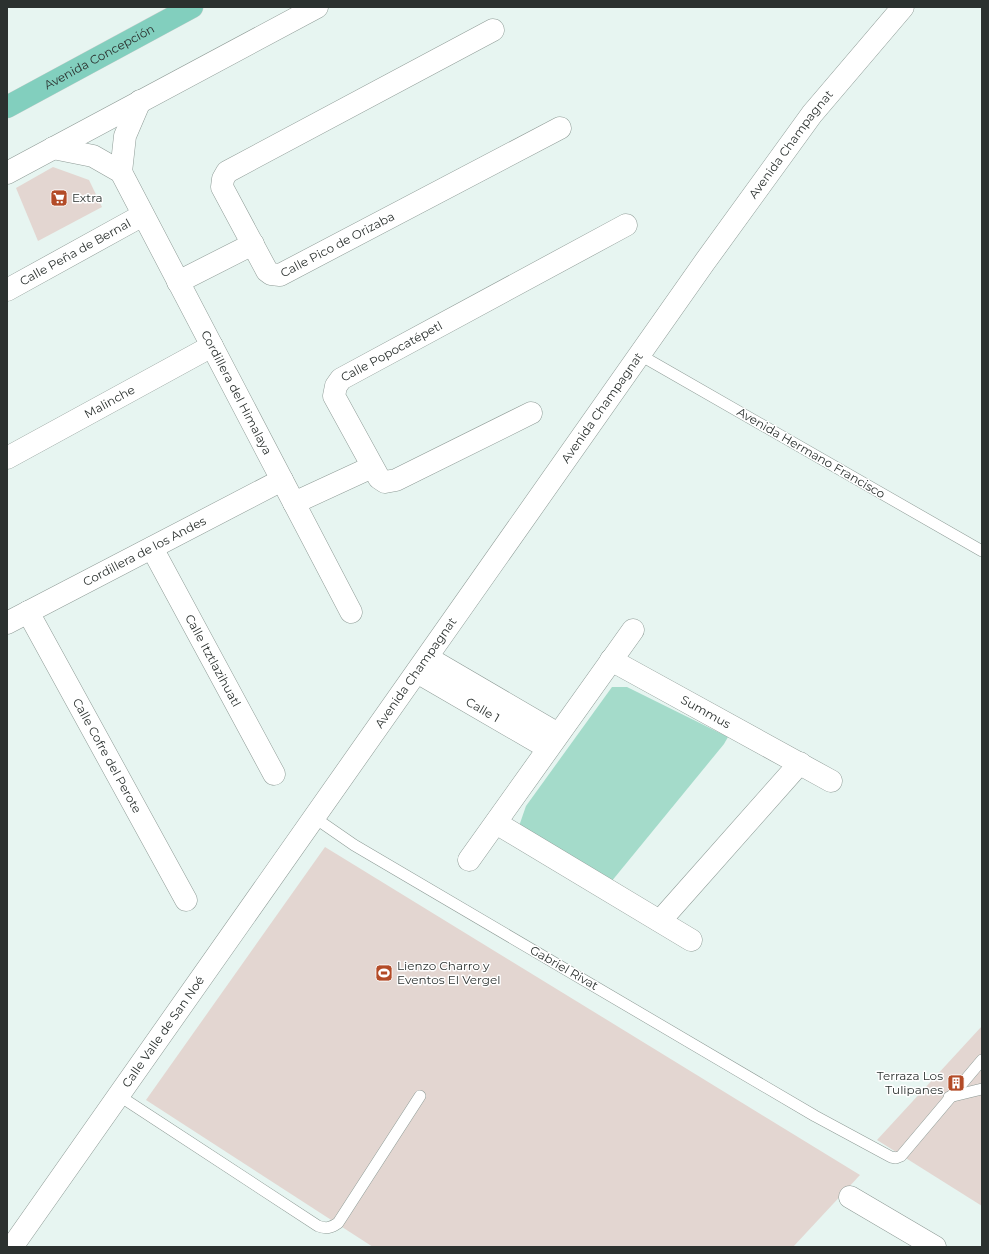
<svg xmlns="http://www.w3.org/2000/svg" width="989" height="1254" viewBox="0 0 989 1254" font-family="Montserrat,sans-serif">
  <rect width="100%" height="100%" fill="#e7f5f1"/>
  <polygon fill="#a4dbca" points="612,687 627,687 728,737 724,744 611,882 518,829 526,806"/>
  <g fill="#e3d6d1">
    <polygon points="53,167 89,180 102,207 38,241 16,188"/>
    <polygon points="325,847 860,1175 793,1247 373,1247 146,1100"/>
    <polygon points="982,1026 982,1206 877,1140"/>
  </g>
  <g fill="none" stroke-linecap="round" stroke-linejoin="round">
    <g stroke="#8e9b96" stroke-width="12">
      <g id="service">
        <polyline points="640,355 982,551"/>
        <polyline points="315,818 354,845 815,1116 891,1157 896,1158 901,1156 982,1060"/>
        <path d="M118,1095L318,1226C326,1229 331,1228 338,1223L420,1096"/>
        <polyline points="949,1097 982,1089"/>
      </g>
    </g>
    <g stroke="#8e9b96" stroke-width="23">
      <g id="minor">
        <path id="s1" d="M493,30L227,172L223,179L222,187L267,271L271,274L280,275L560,128"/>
        <path id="s2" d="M53,148L93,156L121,172L351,612"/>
        <polyline points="121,172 125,136 140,101"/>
        <polyline points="7,173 317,7"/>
        <polyline points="178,282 253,244"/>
        <path id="s3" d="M7,290L143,215"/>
        <path id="s4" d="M531,413L396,480L385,482L379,478L334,396L336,386L341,379L626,225"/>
        <path id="s5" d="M7,458L212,346"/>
        <polyline points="294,503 372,467"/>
        <path id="s6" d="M152,548L274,774"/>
        <path id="s7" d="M28,612L186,900"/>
        <path id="s8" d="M7,623L282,480"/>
        <polyline points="428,658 558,734"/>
        <path id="s9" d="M611,660L831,781"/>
        <path id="s10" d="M417,672L548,748"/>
        <polyline points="496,823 691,940"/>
        <polyline points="469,860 633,630"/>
        <polyline points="660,921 800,763"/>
        <polyline points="850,1197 935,1247"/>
      </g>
    </g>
    <g stroke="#8e9b96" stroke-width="23">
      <g id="tertiary">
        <path id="s11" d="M12,1247L704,263L812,114L903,7"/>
      </g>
    </g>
    <g stroke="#d0d2d1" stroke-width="23">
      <g id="primary">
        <path id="s12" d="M7,107L192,7"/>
      </g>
    </g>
    <use href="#service" stroke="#fff" stroke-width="11"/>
    <use href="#minor" stroke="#fff" stroke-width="22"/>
    <use href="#tertiary" stroke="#fff" stroke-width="22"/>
    <use href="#primary" stroke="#82cfbe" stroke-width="22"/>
  </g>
  <defs>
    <g id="supermarket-square" transform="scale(0.9)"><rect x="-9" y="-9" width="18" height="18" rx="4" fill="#b34b27" stroke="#fff"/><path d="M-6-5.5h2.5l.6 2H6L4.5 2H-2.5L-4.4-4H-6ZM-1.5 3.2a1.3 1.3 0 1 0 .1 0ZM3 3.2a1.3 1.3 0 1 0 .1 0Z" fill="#fff"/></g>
    <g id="stadium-square" transform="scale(0.9)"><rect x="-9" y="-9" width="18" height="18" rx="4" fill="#b34b27" stroke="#fff"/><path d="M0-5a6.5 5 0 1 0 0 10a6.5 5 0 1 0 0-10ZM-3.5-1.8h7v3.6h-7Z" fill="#fff"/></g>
    <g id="building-square" transform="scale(0.9)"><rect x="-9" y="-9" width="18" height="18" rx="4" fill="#b34b27" stroke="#fff"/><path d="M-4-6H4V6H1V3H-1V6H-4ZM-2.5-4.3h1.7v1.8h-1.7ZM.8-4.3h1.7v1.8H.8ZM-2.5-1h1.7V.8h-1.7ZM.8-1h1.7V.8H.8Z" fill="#fff"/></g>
  </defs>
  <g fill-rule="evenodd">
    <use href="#supermarket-square" x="59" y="198"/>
    <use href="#stadium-square" x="384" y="973"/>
    <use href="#building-square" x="956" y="1083"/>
  </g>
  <g text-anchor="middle" stroke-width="3" stroke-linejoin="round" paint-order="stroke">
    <g font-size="12" fill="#2b312f" stroke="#fff">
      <text dy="4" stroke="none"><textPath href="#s12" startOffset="105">Avenida Concepción</textPath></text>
      <text dy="4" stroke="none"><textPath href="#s11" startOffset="1350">Avenida Champagnat</textPath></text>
      <text dy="4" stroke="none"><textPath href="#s1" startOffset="492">Calle Pico de Orizaba</textPath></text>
      <text dy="4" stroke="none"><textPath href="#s3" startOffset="78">Calle Peña de Bernal</textPath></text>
      <text dy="4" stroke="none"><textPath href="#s4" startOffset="339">Calle Popocatépetl</textPath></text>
      <text dy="4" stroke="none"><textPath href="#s2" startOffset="322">Cordillera del Himalaya</textPath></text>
      <text dy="4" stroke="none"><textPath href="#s5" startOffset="117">Malinche</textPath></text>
      <text dy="4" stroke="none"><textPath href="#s11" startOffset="1026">Avenida Champagnat</textPath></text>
      <text transform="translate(811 453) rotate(30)" y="4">Avenida Hermano Francisco</text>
      <text dy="4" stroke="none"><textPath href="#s8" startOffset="155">Cordillera de los Andes</textPath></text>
      <text dy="4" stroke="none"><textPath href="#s6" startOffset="128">Calle Itztlazihuatl</textPath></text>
      <text dy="4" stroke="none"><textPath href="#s11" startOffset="702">Avenida Champagnat</textPath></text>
      <text dy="4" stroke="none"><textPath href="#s10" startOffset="76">Calle 1</textPath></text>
      <text dy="4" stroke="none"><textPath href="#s9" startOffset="108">Summus</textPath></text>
      <text dy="4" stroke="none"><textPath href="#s7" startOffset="164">Calle Cofre del Perote</textPath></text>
      <text transform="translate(564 968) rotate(30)" y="4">Gabriel Rivat</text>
      <text dy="4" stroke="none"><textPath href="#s11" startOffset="263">Calle Valle de San Noé</textPath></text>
    </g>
    <g font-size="12" fill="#2b312f" stroke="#fff" text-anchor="start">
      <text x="72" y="202">Extra</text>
      <text x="397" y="970">Lienzo Charro y<tspan x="397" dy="14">Eventos El Vergel</tspan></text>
      <text x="943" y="1080" text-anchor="end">Terraza Los<tspan x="943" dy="14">Tulipanes</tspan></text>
    </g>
  </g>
  <rect width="989" height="1254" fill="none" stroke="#2b312f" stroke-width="16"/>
</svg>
